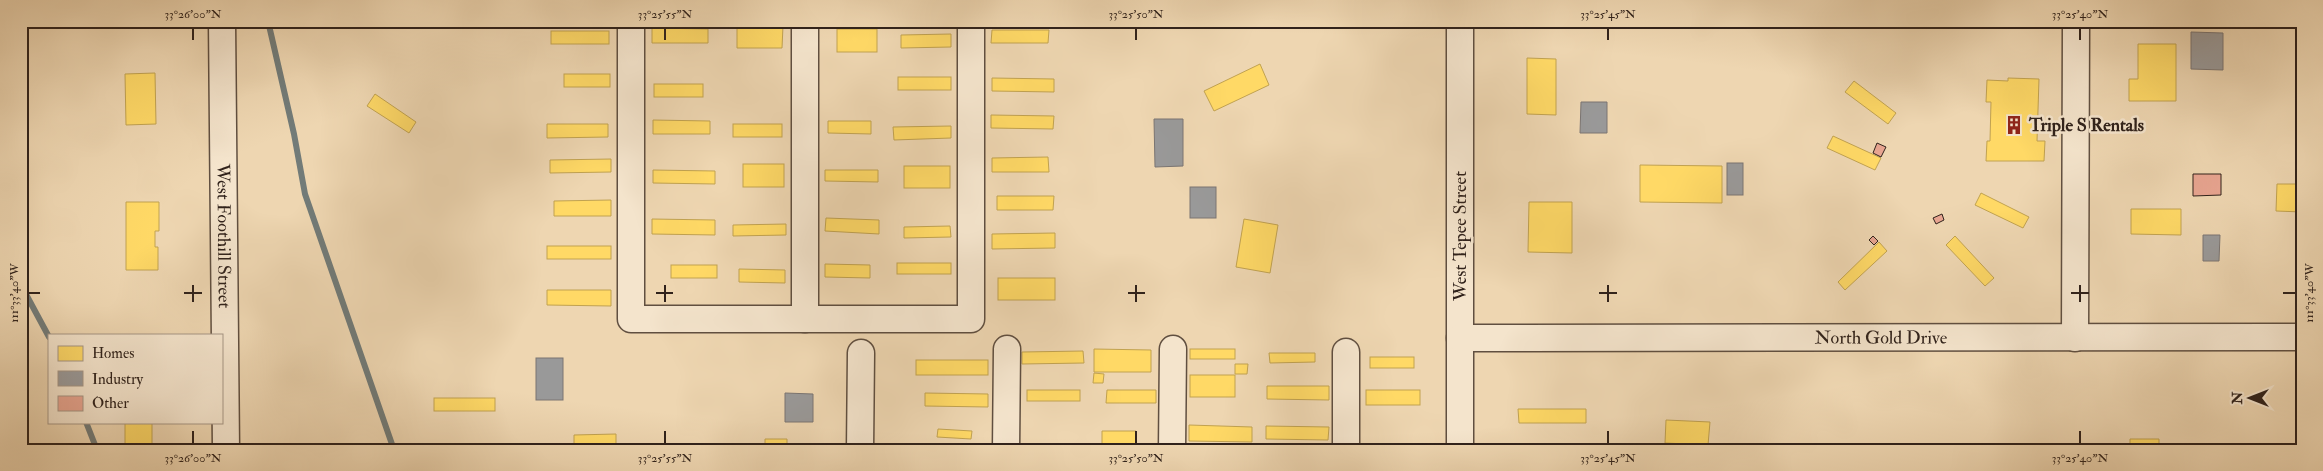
<svg xmlns="http://www.w3.org/2000/svg" width="2323" height="471" viewBox="0 0 2323 471" font-family="'IM FELL Double Pica',serif">
  <rect width="100%" height="100%" fill="#eed6b1"/>
  <filter id="stains"><feTurbulence type="fractalNoise" baseFrequency=".004" numOctaves="4"/><feColorMatrix values="0 0 0 0 .2 0 0 0 0 .09 0 0 0 0 .02 0 0 0 .5 -.17"/></filter>
  <radialGradient id="worn" r=".72"><stop offset=".6" stop-color="#630" stop-opacity="0"/><stop offset="1" stop-color="#630" stop-opacity=".3"/></radialGradient>
  <g fill="#ffd966" stroke="#c1a250">
    <polygon points="737,25 783,26 782,48 737,48"/>
    <polygon points="652,28 708,29 708,43 652,43"/>
    <rect x="837" y="29" width="40" height="23"/>
    <polygon points="992,30 1049,30 1048,43 991,43"/>
    <rect x="551" y="31" width="58" height="13"/>
    <polygon points="951,34 951,47 901,48 901,35"/>
    <polygon points="2138,44 2176,44 2176,101 2129,101 2129,79 2138,79"/>
    <polygon points="1527,58 1556,59 1556,115 1527,114"/>
    <polygon points="1260,64 1269,85 1214,111 1204,91"/>
    <polygon points="155,73 156,124 126,125 125,74"/>
    <rect x="564" y="74" width="46" height="13"/>
    <rect x="898" y="77" width="53" height="13"/>
    <polygon points="992,78 1054,79 1054,92 992,91"/>
    <polygon points="2008,78 2039,79 2037,141 2045,141 2044,161 1986,161 1987,141 1990,141 1991,102 1986,102 1987,80 2008,81"/>
    <polygon points="1854,81 1896,113 1888,124 1845,92"/>
    <rect x="654" y="84" width="49" height="13"/>
    <polygon points="375,94 416,122 409,133 367,106"/>
    <polygon points="991,115 1054,116 1053,129 991,128"/>
    <polygon points="653,120 710,121 710,134 653,134"/>
    <polygon points="828,121 871,121 871,134 828,133"/>
    <polygon points="547,124 608,124 608,137 547,138"/>
    <rect x="733" y="124" width="49" height="13"/>
    <polygon points="951,126 951,138 894,140 893,127"/>
    <polygon points="1833,136 1881,158 1875,170 1827,148"/>
    <polygon points="1048,157 1049,172 992,172 992,158"/>
    <polygon points="611,159 611,172 550,173 550,160"/>
    <rect x="743" y="164" width="41" height="23"/>
    <polygon points="1640,165 1722,166 1722,203 1640,202"/>
    <rect x="904" y="166" width="46" height="22"/>
    <polygon points="653,170 715,171 715,184 653,183"/>
    <polygon points="825,170 878,170 878,182 825,181"/>
    <polygon points="2277,184 2302,184 2302,212 2276,211"/>
    <polygon points="1981,193 2029,217 2023,228 1975,205"/>
    <polygon points="997,196 1054,196 1053,210 997,210"/>
    <polygon points="611,200 611,216 554,216 554,201"/>
    <polygon points="126,202 159,202 159,231 155,231 155,247 158,247 158,270 126,270"/>
    <polygon points="1529,202 1572,202 1572,253 1528,252"/>
    <polygon points="2131,209 2181,209 2181,235 2131,234"/>
    <polygon points="826,218 879,220 879,234 825,231"/>
    <polygon points="652,219 715,220 715,235 652,234"/>
    <polygon points="1244,219 1278,225 1270,273 1236,267"/>
    <polygon points="786,224 786,235 733,236 733,225"/>
    <polygon points="950,226 951,237 904,238 904,227"/>
    <polygon points="1055,233 1055,248 992,249 992,234"/>
    <polygon points="1955,236 1994,278 1985,286 1946,245"/>
    <polygon points="1879,242 1887,251 1845,290 1838,282"/>
    <rect x="547" y="246" width="64" height="13"/>
    <rect x="897" y="263" width="54" height="11"/>
    <polygon points="825,264 870,265 870,278 825,277"/>
    <rect x="671" y="265" width="46" height="13"/>
    <polygon points="739,269 785,270 785,283 739,282"/>
    <rect x="998" y="278" width="57" height="22"/>
    <polygon points="547,290 611,290 611,306 547,305"/>
    <polygon points="1094,349 1151,350 1151,372 1094,372"/>
    <rect x="1190" y="349" width="45" height="10"/>
    <polygon points="1083,351 1084,363 1022,364 1022,352"/>
    <polygon points="1269,353 1315,353 1315,362 1270,363"/>
    <rect x="1370" y="357" width="44" height="11"/>
    <rect x="916" y="360" width="72" height="15"/>
    <polygon points="1235,364 1248,364 1247,374 1235,374"/>
    <polygon points="1094,373 1104,374 1103,383 1093,383"/>
    <rect x="1190" y="375" width="45" height="22"/>
    <polygon points="1267,386 1329,386 1329,400 1267,399"/>
    <rect x="1027" y="390" width="53" height="11"/>
    <polygon points="1107,390 1156,390 1156,403 1106,403"/>
    <rect x="1366" y="390" width="54" height="15"/>
    <polygon points="925,393 988,394 988,407 925,406"/>
    <rect x="434" y="398" width="61" height="13"/>
    <polygon points="1518,409 1586,409 1586,423 1519,423"/>
    <polygon points="1666,420 1710,422 1708,445 1665,443"/>
    <rect x="125" y="422" width="27" height="23"/>
    <polygon points="1189,425 1252,427 1252,442 1189,441"/>
    <polygon points="1266,426 1329,427 1328,440 1266,439"/>
    <polygon points="938,429 972,431 971,439 937,437"/>
    <polygon points="1102,431 1136,431 1136,446 1102,445"/>
    <polygon points="616,434 616,450 559,450 559,447 574,447 574,435"/>
    <polygon points="765,439 787,439 787,449 809,450 751,450 765,449"/>
    <polygon points="2130,439 2159,439 2159,449 2130,450"/>
  </g>
  <g fill="#999" stroke="#7a7573">
    <polygon points="2191,32 2223,33 2223,70 2191,69"/>
    <polygon points="1581,102 1607,102 1607,133 1580,133"/>
    <polygon points="1154,119 1183,119 1183,166 1155,167"/>
    <rect x="1727" y="163" width="16" height="32"/>
    <rect x="1190" y="187" width="26" height="31"/>
    <polygon points="2203,235 2220,235 2219,261 2203,261"/>
    <rect x="536" y="358" width="27" height="42"/>
    <polygon points="785,393 813,394 813,422 785,422"/>
  </g>
  <g fill="none" stroke-linecap="round" stroke-linejoin="round">
    <g stroke="#727b78" stroke-width="6">
      <polyline points="268,21 294,134 305,194 394,450"/>
      <polyline points="21,285 49,337"/>
      <polyline points="86,422 97,450"/>
    </g>
  </g>
  <g fill="#e8a591" stroke="#30221b">
    <polygon points="1877,143 1886,147 1881,157 1873,153"/>
    <polygon points="2193,174 2221,174 2221,195 2193,196"/>
    <polygon points="1942,214 1944,220 1936,224 1933,218"/>
    <polygon points="1873,236 1878,241 1874,245 1869,240"/>
  </g>
  <g fill="none" stroke-linecap="round" stroke-linejoin="round">
    <g stroke="#604f40" stroke-width="29">
      <g id="minor">
        <path id="s1" d="M222,21L226,450"/>
        <polyline points="631,21 631,319 971,319 971,21"/>
        <polyline points="1460,21 1460,450"/>
        <polyline points="805,319 805,21"/>
        <path id="s2" d="M1460,338L2302,337"/>
        <polyline points="2075,338 2076,21"/>
        <polyline points="860,450 861,353"/>
        <polyline points="1006,450 1007,349"/>
        <polyline points="1172,450 1173,349"/>
        <polyline points="1346,450 1346,352"/>
      </g>
    </g>
    <use href="#minor" stroke="#f4e4cc" stroke-width="26"/>
  </g>
  <path fill="none" stroke="#30221b" stroke-width="2" d="M193,28V40M665,28V40M1136,28V40M1608,28V40M2080,28V40M193,285V302M665,285V302M1136,285V302M1608,285V302M2080,285V302M28,293H40M184,293H202M656,293H673M1128,293H1145M1599,293H1617M2071,293H2089M2283,293H2296M193,431V444M665,431V444M1136,431V444M1608,431V444M2080,431V444"/>
  <defs>
    <g id="building-bare" transform="scale(1.5)"><path d="M-4-6H4V6H1V3H-1V6H-4ZM-2.5-4.3h1.7v1.8h-1.7ZM.8-4.3h1.7v1.8H.8ZM-2.5-1h1.7V.8h-1.7ZM.8-1h1.7V.8H.8Z" fill="#8f2418" stroke="#f4e4cc" stroke-width="2.5" paint-order="stroke"/></g>
  </defs>
  <g fill-rule="evenodd">
    <use href="#building-bare" x="2014" y="125"/>
  </g>
  <g text-anchor="middle" stroke-width="5" stroke-linejoin="round" paint-order="stroke">
    <g font-size="18" font-weight="bold" fill="#30221b" stroke="#f4e4cc" text-anchor="start">
      <text x="2029" y="131">Triple S Rentals</text>
    </g>
    <g font-size="18" fill="#30221b" stroke="#f4e4cc">
      <text dy="6" stroke="none"><textPath href="#s1" startOffset="215">West Foothill Street</textPath></text>
      <text transform="translate(1460 236) rotate(-90)" y="6">West Tepee Street</text>
      <text dy="6" stroke="none"><textPath href="#s2" startOffset="421">North Gold Drive</textPath></text>
    </g>
  </g>
  <rect width="2323" height="471" fill="none" stroke="#eed6b1" stroke-width="55"/>
  <rect x="48" y="334" width="175" height="90" fill="#f4e4cc" stroke="#a69685"/>
  <rect x="58" y="346" width="25" height="15" fill="#ffd966" stroke="#a69685"/>
  <text x="92" y="358" font-size="15" fill="#30221b">Homes</text>
  <rect x="58" y="371" width="25" height="15" fill="#999999" stroke="#a69685"/>
  <text x="92" y="384" font-size="15" fill="#30221b">Industry</text>
  <rect x="58" y="396" width="25" height="15" fill="#e8a591" stroke="#a69685"/>
  <text x="92" y="408" font-size="15" fill="#30221b">Other</text>
  <g transform="translate(2250 398) rotate(270)" stroke="#f4e4cc" stroke-width="4" paint-order="stroke">
  <path d="M0-4L9 19L0 12L-9 19Z" fill="#30221b"/>
  <text y="-8" font-size="14" font-weight="bold" text-anchor="middle" fill="#30221b">N</text>
  </g>
  <rect x="28" y="28" width="2268" height="416" fill="none" stroke="#30221b" stroke-width="2"/>
  <g font-size="12" text-anchor="middle" fill="#30221b">
    <text x="193" y="18">33°26'00"N</text>
    <text x="665" y="18">33°25'55"N</text>
    <text x="1136" y="18">33°25'50"N</text>
    <text x="1608" y="18">33°25'45"N</text>
    <text x="2080" y="18">33°25'40"N</text>
    <text transform="translate(2309 293) rotate(-90)" y="4">111°33'40"W</text>
    <text transform="translate(14 293) rotate(-90)" y="4">111°33'40"W</text>
    <text x="193" y="462">33°26'00"N</text>
    <text x="665" y="462">33°25'55"N</text>
    <text x="1136" y="462">33°25'50"N</text>
    <text x="1608" y="462">33°25'45"N</text>
    <text x="2080" y="462">33°25'40"N</text>
  </g>
  <rect width="100%" height="100%" filter="url(#stains)"/>
  <rect width="100%" height="100%" fill="url(#worn)"/>
</svg>
